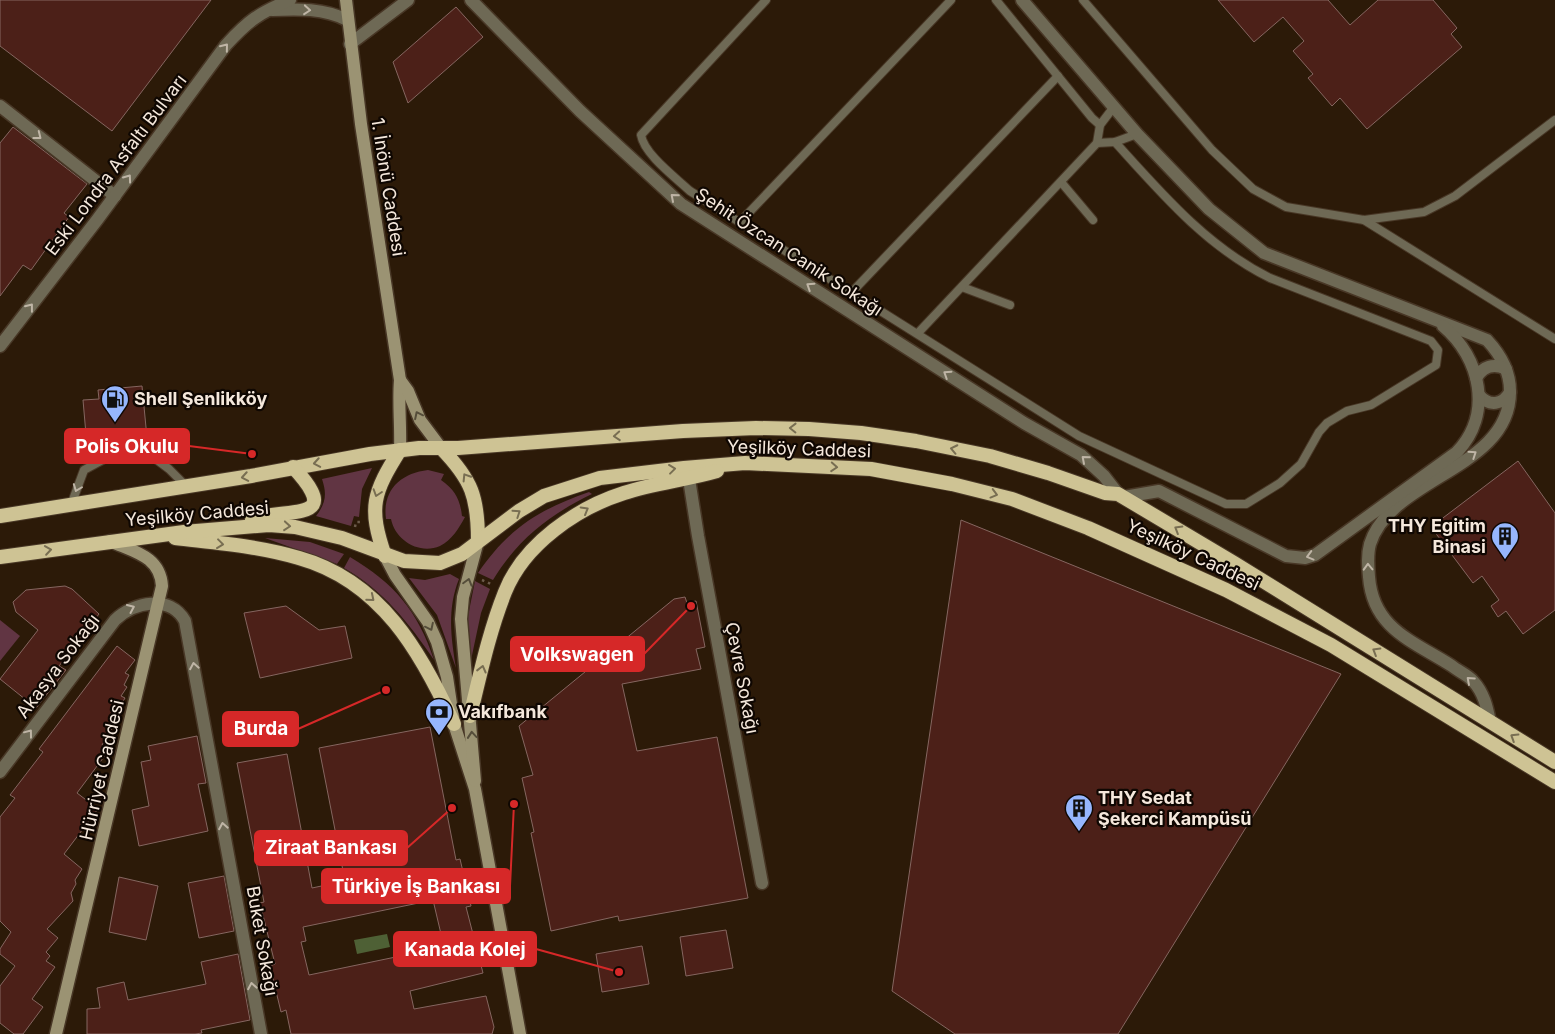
<svg xmlns="http://www.w3.org/2000/svg" width="1555" height="1034" viewBox="0 0 1555 1034" font-family="Inter,sans-serif">
  <rect width="100%" height="100%" fill="#2c1a08"/>
  <g fill="#613543">
    <path d="M372,468L362,489L359,517L354,516L351,526L316,516C326,503 327,494 322,479Z"/>
    <path d="M428,470L444,474L441,480C455,490 460,499 462,516L465,517C459,528 452,540 440,546C419,555 395,540 391,519H386C382,490 401,473 428,470Z"/>
    <path d="M589,492L592,494C549,515 518,539 493,580L478,573C509,528 538,510 589,492Z"/>
    <polygon points="265,538 310,542 344,554 337,564"/>
    <path d="M350,557C394,583 418,611 434,660C409,623 383,590 344,568Z"/>
    <path d="M450,574L459,579C447,609 451,637 456,668L437,615L409,578L425,580Z"/>
    <polygon points="475,581 490,589 481,613 471,660 466,626"/>
    <polygon points="0,620 20,636 0,661"/>
  </g>
  <polygon fill="#4e6035" points="387,934 390,947 357,954 354,940"/>
  <g fill="#4c2018" stroke="#856660" fill-rule="evenodd">
    <polygon points="0,0 211,0 112,131 0,46"/>
    <polygon points="1218,0 1328,0 1350,25 1378,0 1433,0 1457,28 1451,34 1462,47 1367,129 1340,98 1332,106 1308,78 1313,74 1293,51 1304,41 1283,17 1254,42"/>
    <polygon points="456,7 483,37 408,103 393,62"/>
    <polygon points="13,127 87,184 64,213 69,217 31,270 23,265 0,296 0,143"/>
    <polygon points="142,386 148,448 106,452 106,444 87,446 83,400 99,399 98,390"/>
    <polygon points="1518,461 1555,513 1555,610 1523,634 1506,611 1498,617 1491,606 1499,600 1482,576 1473,583 1431,527"/>
    <polygon points="961,520 1341,674 1118,1034 955,1034 892,991"/>
    <polygon points="65,586 72,589 99,614 59,666 66,670 36,708 0,679 38,630 16,612 13,602 26,590"/>
    <polygon points="685,597 687,603 696,601 705,647 696,649 701,669 622,684 637,751 717,737 748,898 619,921 618,916 551,931 531,833 534,832 522,778 533,775 519,726 674,599"/>
    <polygon points="286,606 319,630 345,626 352,658 260,678 244,613"/>
    <polygon points="117,646 135,660 125,673 129,675 124,685 127,687 121,696 125,698 116,713 120,715 102,745 109,750 77,793 98,809 64,854 82,869 75,880 76,884 71,893 73,901 47,929 58,938 46,952 50,956 46,961 55,967 32,999 43,1007 23,1034 14,1034 0,1023 0,986 15,966 0,954 0,949 11,932 0,921 0,817 15,798 10,795 43,752 39,749"/>
    <path d="M430,727L456,860L460,859L471,906L466,907L483,973L410,991L414,1009L486,996L494,1027L492,1034H291L286,1010L281,1012L270,966L275,964L260,903L264,902L237,763L287,754L312,888L345,881L319,748ZM433,900L441,934L436,935L439,948L309,975L301,942L306,941L303,927Z"/>
    <polygon points="197,736 206,783 198,784 208,831 139,846 132,810 149,806 141,762 151,760 148,746"/>
    <polygon points="224,876 234,931 199,938 188,883"/>
    <polygon points="119,877 158,886 146,940 109,932"/>
    <polygon points="726,930 733,968 686,976 680,937"/>
    <polygon points="642,946 649,984 602,992 596,954"/>
    <polygon points="238,954 250,1020 201,1030 202,1033 195,1034 87,1034 87,1009 100,1008 97,988 124,982 128,1000 206,984 201,962"/>
  </g>
  <g fill="none" stroke-linecap="round" stroke-linejoin="round">
    <g stroke="#483726" stroke-width="10">
      <g id="service">
        <path d="M766,0L641,135C644,154 675,177 690,191L1079,436L1226,504H1246L1280,483L1301,464L1319,432L1327,423L1347,411L1371,405L1436,365L1438,350L1431,341L1270,278C1207,247 1161,193 1115,142"/>
        <polyline points="996,0 1092,118 1100,125"/>
        <polyline points="1083,0 1212,150 1253,189 1286,207 1364,220 1424,212 1455,196 1555,120"/>
        <polyline points="1097,143 1115,142 1137,134"/>
        <polyline points="1061,182 1093,220"/>
        <polyline points="1364,220 1555,339"/>
        <polyline points="740,222 951,0"/>
        <polyline points="962,287 1010,305"/>
        <polyline points="852,292 1058,76"/>
        <polyline points="918,333 1097,143 1100,125 1113,108"/>
        <polyline points="71,505 84,470 108,457 149,454 169,469 186,486"/>
      </g>
    </g>
    <g stroke="#483726" stroke-width="15">
      <g id="minor">
        <polyline points="471,0 580,111 681,204 1024,423 1081,455 1104,476 1118,494"/>
        <path d="M1022,0L1137,134L1209,209L1264,253L1487,340C1501,355 1510,371 1510,391C1511,469 1391,477 1370,544C1367,555 1368,566 1369,577C1373,629 1413,641 1452,666C1458,671 1468,675 1473,681C1484,693 1487,707 1490,722"/>
        <polyline points="350,44 408,0"/>
        <path d="M1476,378C1483,366 1494,363 1506,369"/>
        <path d="M1479,395C1489,407 1503,405 1510,392"/>
        <polyline points="689,479 698,536 762,883"/>
        <path d="M1124,497L1159,491L1286,556L1305,558L1315,555L1457,452C1493,414 1481,358 1443,326"/>
        <path d="M0,772L115,620C134,602 170,594 185,621L261,1034"/>
      </g>
    </g>
    <g stroke="#483726" stroke-width="15">
      <g id="tertiary">
        <path d="M272,10C298,9 324,8 347,20"/>
        <polyline points="0,106 115,196"/>
        <path d="M0,346L97,220L226,45C249,20 259,13 290,0"/>
      </g>
    </g>
    <g stroke="#483726" stroke-width="15">
      <g id="secondary">
        <path d="M346,0L361,124L400,380C398,403 401,426 400,450"/>
        <polyline points="400,380 408,391 420,420 441,448"/>
        <polyline points="385,556 395,575 428,622 437,642 447,677 454,724 475,789 520,1034"/>
        <polyline points="475,781 461,619 463,597 478,541"/>
        <path d="M56,1034L162,586C160,556 134,552 110,541"/>
      </g>
    </g>
    <g stroke="#483726" stroke-width="16">
      <g id="trunk">
        <path d="M441,448C472,480 478,497 478,541"/>
        <polyline points="0,516 251,476 370,454 419,448 458,448 683,431 756,428 809,429 861,433 916,441 990,456 1048,473 1105,493 1118,494 1234,563 1555,762"/>
        <path d="M252,520C284,506 347,525 293,467"/>
        <path d="M175,538C217,543 259,546 299,558C381,581 421,652 454,724"/>
        <path d="M385,556C368,507 373,493 400,450"/>
        <polyline points="0,557 184,532 269,525 295,527 342,538 404,561 440,563 462,554 519,511 544,496 600,478 684,468 745,463 871,469 952,484 1012,499 1088,528 1226,590 1331,645 1555,782"/>
        <path d="M470,716C480,675 489,632 505,592C524,544 577,508 624,493C654,483 686,480 717,471"/>
      </g>
    </g>
    <g stroke="#6c5b4b" stroke-width="2.5" stroke-dasharray="2.5 4" stroke-linecap="butt">
      <polyline points="355,527 356,522 363,522"/>
      <polyline points="482,580 493,585"/>
    </g>
    <use href="#service" stroke="#6e6955" stroke-width="8"/>
    <use href="#minor" stroke="#6e6955" stroke-width="12"/>
    <use href="#tertiary" stroke="#6e6955" stroke-width="12"/>
    <use href="#secondary" stroke="#9b9373" stroke-width="12"/>
    <use href="#trunk" stroke="#cec394" stroke-width="14"/>
  </g>
  <defs><path id="oneway-chevron" d="M-2-3.5L2.5 0L-2 3.5" fill="none" stroke-width="1.6" stroke-linecap="round" stroke-linejoin="round" transform="scale(1.25)"/></defs>
  <g stroke="#bfb5a6">
    <use href="#oneway-chevron" transform="translate(307 10) rotate(5)"/>
    <use href="#oneway-chevron" transform="translate(225 47) rotate(-51)"/>
    <use href="#oneway-chevron" transform="translate(38 136) rotate(38)"/>
    <use href="#oneway-chevron" transform="translate(128 178) rotate(-54)"/>
    <use href="#oneway-chevron" transform="translate(674 197) rotate(-139)"/>
    <use href="#oneway-chevron" transform="translate(810 286) rotate(-147)"/>
    <use href="#oneway-chevron" transform="translate(30 307) rotate(-52)"/>
    <use href="#oneway-chevron" transform="translate(947 374) rotate(-147)"/>
    <use href="#oneway-chevron" transform="translate(1473 454) rotate(-34)"/>
    <use href="#oneway-chevron" transform="translate(1085 459) rotate(-139)"/>
    <use href="#oneway-chevron" transform="translate(77 488) rotate(111)"/>
    <use href="#oneway-chevron" transform="translate(1310 556) rotate(165)"/>
    <use href="#oneway-chevron" transform="translate(1368 567) rotate(-92)"/>
    <use href="#oneway-chevron" transform="translate(131 608) rotate(-24)"/>
    <use href="#oneway-chevron" transform="translate(194 666) rotate(-100)"/>
    <use href="#oneway-chevron" transform="translate(1470 680) rotate(-138)"/>
    <use href="#oneway-chevron" transform="translate(29 733) rotate(-53)"/>
    <use href="#oneway-chevron" transform="translate(223 826) rotate(-100)"/>
    <use href="#oneway-chevron" transform="translate(252 986) rotate(-100)"/>
  </g>
  <g stroke="#554d3a">
    <use href="#oneway-chevron" transform="translate(418 415) rotate(-116)"/>
    <use href="#oneway-chevron" transform="translate(468 582) rotate(-74)"/>
    <use href="#oneway-chevron" transform="translate(430 627) rotate(64)"/>
    <use href="#oneway-chevron" transform="translate(472 735) rotate(-95)"/>
  </g>
  <g stroke="#786e52">
    <use href="#oneway-chevron" transform="translate(793 428) rotate(-179)"/>
    <use href="#oneway-chevron" transform="translate(617 436) rotate(176)"/>
    <use href="#oneway-chevron" transform="translate(954 449) rotate(-168)"/>
    <use href="#oneway-chevron" transform="translate(317 463) rotate(170)"/>
    <use href="#oneway-chevron" transform="translate(834 467) rotate(4)"/>
    <use href="#oneway-chevron" transform="translate(672 469) rotate(-7)"/>
    <use href="#oneway-chevron" transform="translate(245 477) rotate(170)"/>
    <use href="#oneway-chevron" transform="translate(466 477) rotate(-122)"/>
    <use href="#oneway-chevron" transform="translate(377 493) rotate(108)"/>
    <use href="#oneway-chevron" transform="translate(994 494) rotate(15)"/>
    <use href="#oneway-chevron" transform="translate(585 510) rotate(-30)"/>
    <use href="#oneway-chevron" transform="translate(517 513) rotate(-34)"/>
    <use href="#oneway-chevron" transform="translate(287 526) rotate(5)"/>
    <use href="#oneway-chevron" transform="translate(1178 529) rotate(-149)"/>
    <use href="#oneway-chevron" transform="translate(220 544) rotate(7)"/>
    <use href="#oneway-chevron" transform="translate(48 550) rotate(-8)"/>
    <use href="#oneway-chevron" transform="translate(371 598) rotate(40)"/>
    <use href="#oneway-chevron" transform="translate(1376 651) rotate(-149)"/>
    <use href="#oneway-chevron" transform="translate(482 669) rotate(-76)"/>
    <use href="#oneway-chevron" transform="translate(1514 737) rotate(-148)"/>
  </g>
  <defs>
    <g id="fuel-pin" transform="scale(1.4375)"><path d="M0 17L-7.5 6A9.5 9.5 0 1 1 7.5 6Z" fill="#96b6fd" stroke="#0f0702"/><path d="M-5.5-6h7V0h2V4h1.3V-2.5L3-4.5l.8-.8L6-3V5H2.5V1h-1V6h-7ZM-4.2-4.7v3.2H.2V-4.7Z" fill="#111"/></g>
    <g id="building-pin" transform="scale(1.4375)"><path d="M0 17L-7.5 6A9.5 9.5 0 1 1 7.5 6Z" fill="#96b6fd" stroke="#0f0702"/><path d="M-4-6H4V6H1V3H-1V6H-4ZM-2.5-4.3h1.7v1.8h-1.7ZM.8-4.3h1.7v1.8H.8ZM-2.5-1h1.7V.8h-1.7ZM.8-1h1.7V.8H.8Z" fill="#111"/></g>
    <g id="bank-pin" transform="scale(1.4375)"><path d="M0 17L-7.5 6A9.5 9.5 0 1 1 7.5 6Z" fill="#96b6fd" stroke="#0f0702"/><path d="M-6-4H6V4H-6ZM0-2.3a2.3 2.3 0 1 0 0 4.6a2.3 2.3 0 1 0 0-4.6Z" fill="#111"/></g>
  </defs>
  <g fill-rule="evenodd">
    <use href="#fuel-pin" x="115" y="399"/>
    <use href="#building-pin" x="1505" y="536"/>
    <use href="#bank-pin" x="439" y="712"/>
    <use href="#building-pin" x="1079" y="808"/>
  </g>
  <g text-anchor="middle" stroke-width="4.5" stroke-linejoin="round" paint-order="stroke">
    <g font-size="18" fill="#f5e8dc" stroke="#0f0702">
      <text transform="translate(116 165) rotate(-53)" y="6">Eski Londra Asfaltı Bulvarı</text>
      <text transform="translate(388 187) rotate(81)" y="6">1. İnönü Caddesi</text>
      <text transform="translate(789 252) rotate(33)" y="6">Şehit Özcan Canik Sokağı</text>
      <text transform="translate(799 449) rotate(2)" y="6">Yeşilköy Caddesi</text>
      <text transform="translate(197 514) rotate(-5)" y="6">Yeşilköy Caddesi</text>
      <text transform="translate(1193 555) rotate(25)" y="6">Yeşilköy Caddesi</text>
      <text transform="translate(58 666) rotate(-53)" y="6">Akasya Sokağı</text>
      <text transform="translate(742 678) rotate(79)" y="6">Çevre Sokağı</text>
      <text transform="translate(102 770) rotate(-77)" y="6">Hürriyet Caddesi</text>
      <text transform="translate(262 941) rotate(80)" y="6">Buket Sokağı</text>
    </g>
    <g font-size="18" font-weight="bold" fill="#f5e8dc" stroke="#0f0702" text-anchor="start">
      <text x="134" y="405">Shell Şenlikköy</text>
      <text x="1486" y="532" text-anchor="end">THY Egitim<tspan x="1486" dy="21">Binasi</tspan></text>
      <text x="458" y="718">Vakıfbank</text>
      <text x="1098" y="804">THY Sedat<tspan x="1098" dy="21">Şekerci Kampüsü</tspan></text>
    </g>
  </g>
  <path fill="none" stroke="#d62828" stroke-width="2" d="M252 454L189 446M691 606L644 654M386 690L298 729M452 808L407 848M514 804L510 886M619 972L536 949"/>
  <g fill="#d62828" stroke="#0f0702" stroke-width="2">
    <circle cx="252" cy="454" r="5"/>
    <circle cx="691" cy="606" r="5"/>
    <circle cx="386" cy="690" r="5"/>
    <circle cx="452" cy="808" r="5"/>
    <circle cx="514" cy="804" r="5"/>
    <circle cx="619" cy="972" r="5"/>
  </g>
  <g fill="#d62828" stroke="#d62828" stroke-width="2">
    <rect x="65" y="429" width="124" height="34" rx="5"/>
    <rect x="511" y="637" width="133" height="34" rx="5"/>
    <rect x="223" y="712" width="75" height="34" rx="5"/>
    <rect x="255" y="831" width="152" height="34" rx="5"/>
    <rect x="322" y="869" width="188" height="34" rx="5"/>
    <rect x="394" y="932" width="142" height="34" rx="5"/>
  </g>
  <g font-size="19" text-anchor="middle" font-weight="bold" fill="#fff">
    <text x="127" y="453">Polis Okulu</text>
    <text x="577" y="661">Volkswagen</text>
    <text x="261" y="735">Burda</text>
    <text x="331" y="854">Ziraat Bankası</text>
    <text x="416" y="893">Türkiye İş Bankası</text>
    <text x="465" y="956">Kanada Kolej</text>
  </g>
</svg>
